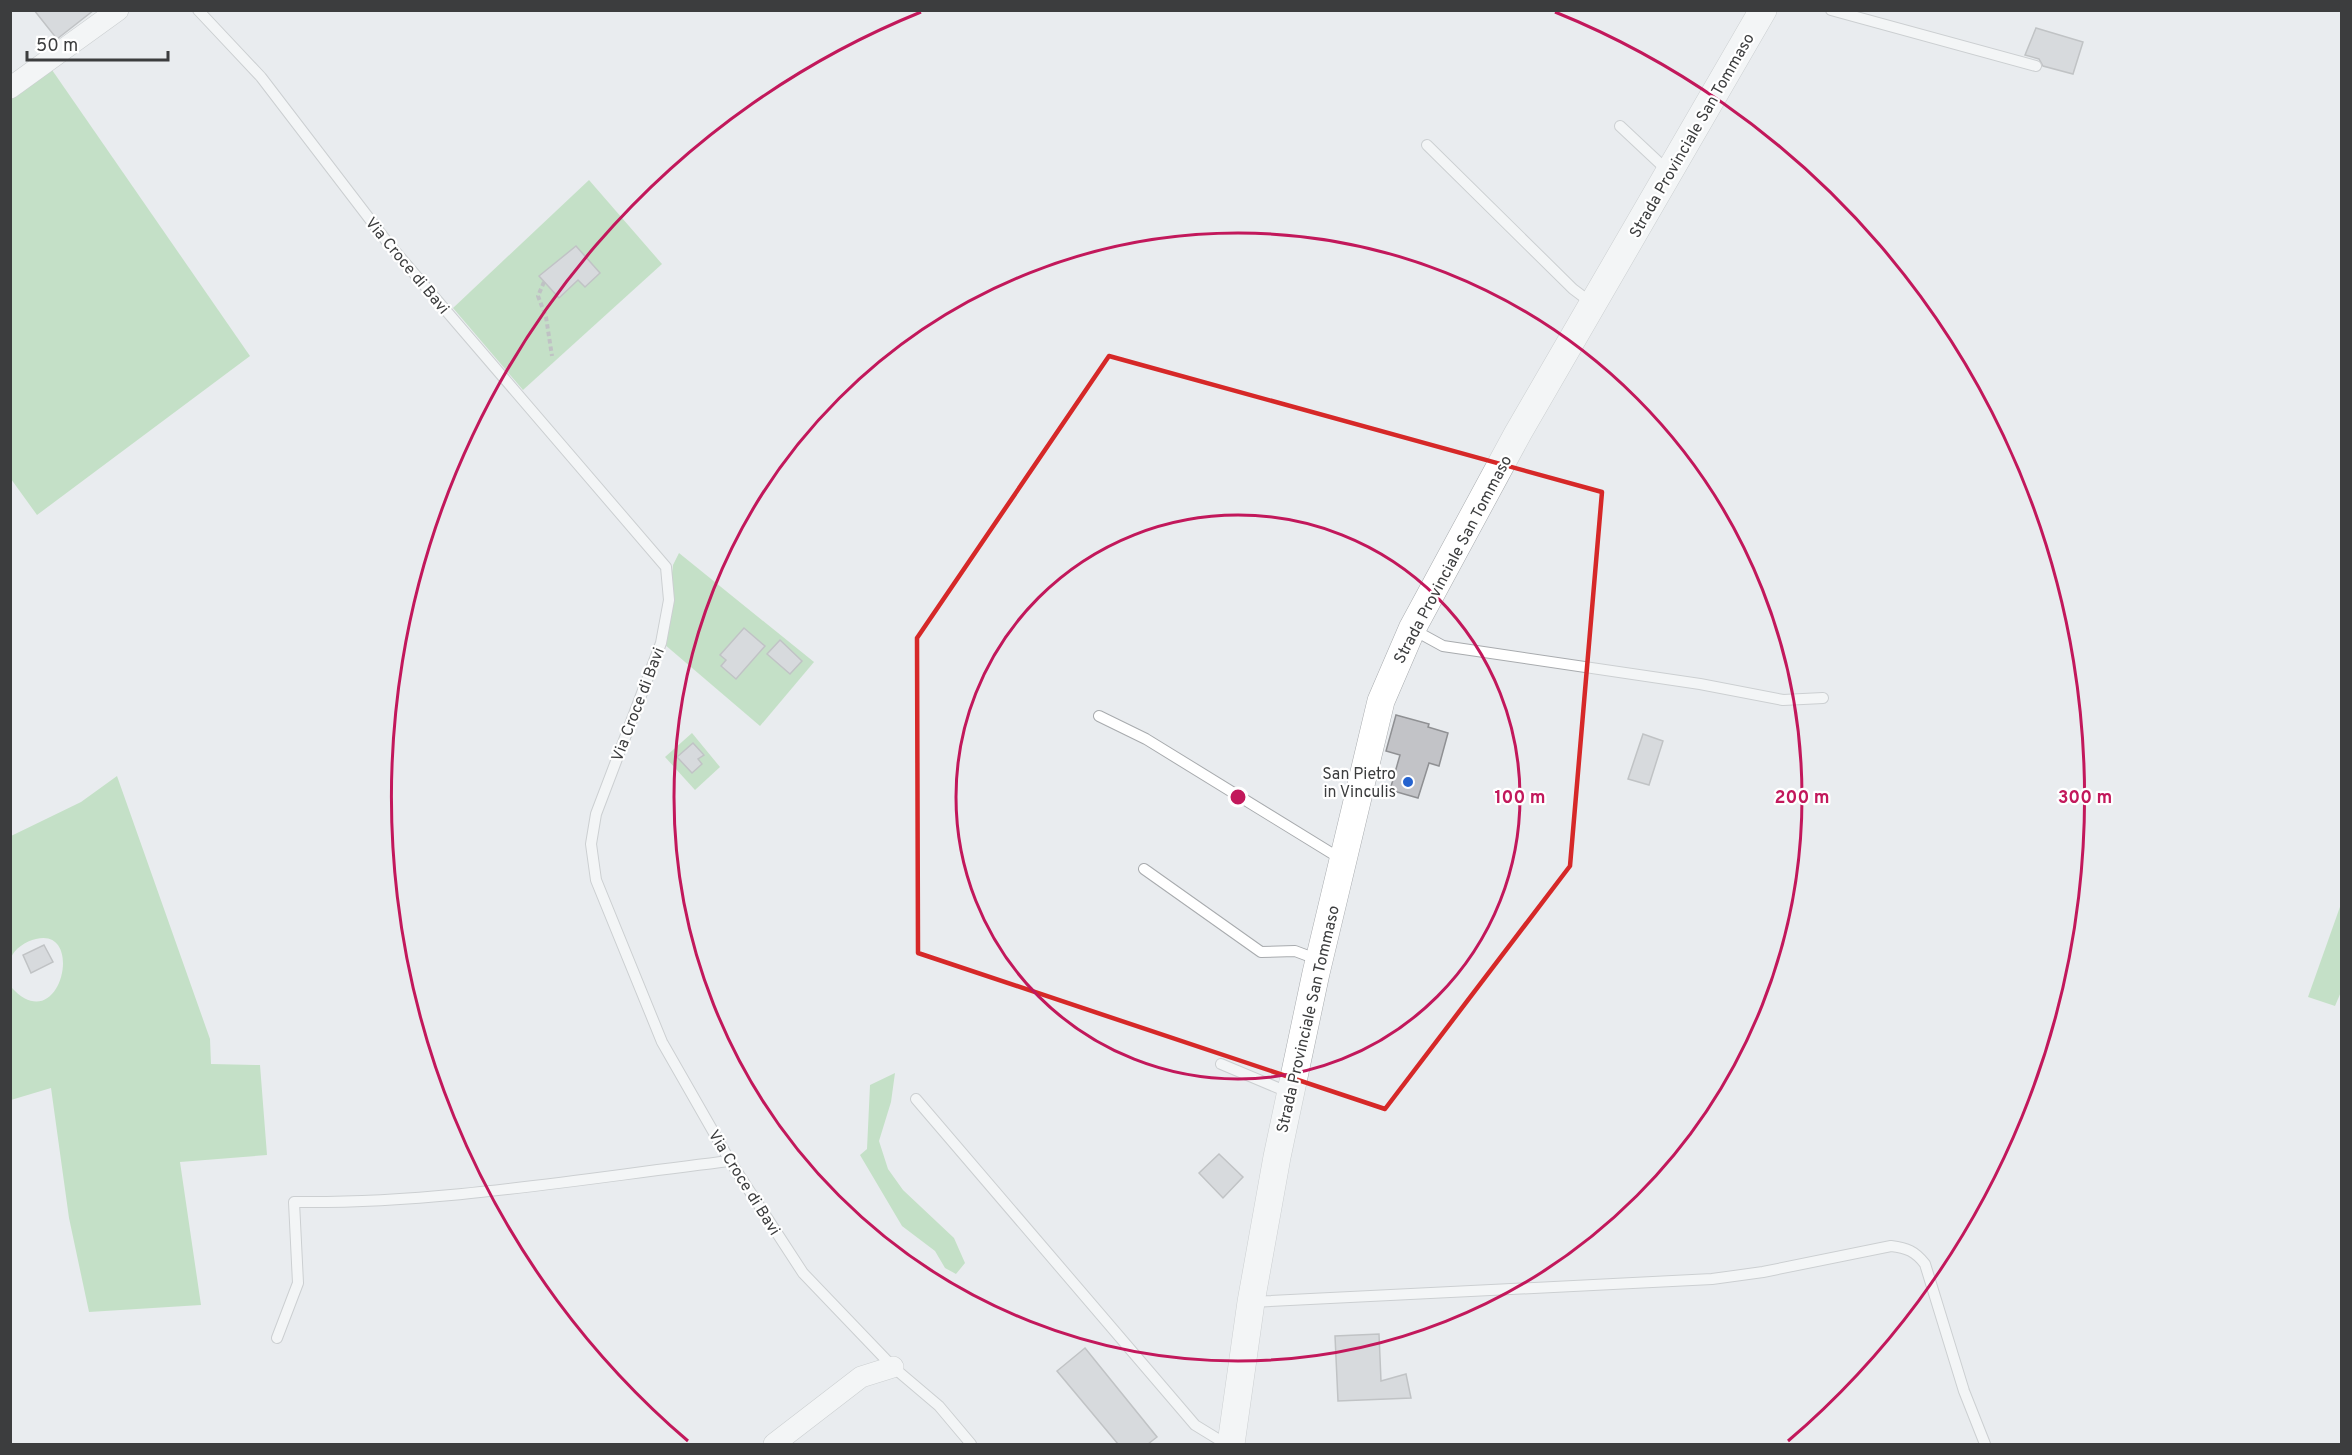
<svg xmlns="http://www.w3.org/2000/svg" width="2352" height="1455" viewBox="0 0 2352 1455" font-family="Overpass,sans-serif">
  <rect width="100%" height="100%" fill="#e9ecef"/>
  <g fill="#98d197">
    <polygon points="50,67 250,356 37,515 11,479 11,97"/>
    <polygon points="589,180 662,264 523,390 453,308"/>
    <polygon points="679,553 814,662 760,726 664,644 673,565"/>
    <polygon points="692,733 720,767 695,790 665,757"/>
    <path d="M117,776L210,1039L211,1064L260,1065L267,1155L180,1162L201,1305L89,1312L69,1218L51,1088L11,1100V987C60,1041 86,926 36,939C26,941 14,949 11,958V836L81,802Z"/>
    <polygon points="2341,904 2341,992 2335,1006 2308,997"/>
    <polygon points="895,1073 891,1102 879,1141 888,1169 903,1190 954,1238 965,1263 956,1274 945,1268 935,1251 902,1226 860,1155 867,1149 870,1085"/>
  </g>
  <g fill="#c2c3c7" stroke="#8f9093" stroke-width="1.5">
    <polygon points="34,10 94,10 57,39"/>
    <polygon points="2036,28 2083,42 2073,74 2043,66 2039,59 2025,55"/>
    <polygon points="576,246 600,273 585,287 578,280 559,298 539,276"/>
    <polygon points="744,628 765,646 736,679 721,666 726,660 720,655"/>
    <polygon points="780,640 802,661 790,674 767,654"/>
    <polygon points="1396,715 1429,724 1428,727 1448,733 1439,766 1429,763 1418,798 1390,790 1400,755 1386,751"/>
    <polygon points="1643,734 1663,741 1649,785 1628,779"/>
    <polygon points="693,743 704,755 698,759 702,764 692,773 677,757"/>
    <polygon points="44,945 53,962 31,973 23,955"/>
    <polygon points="1219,1154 1243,1177 1223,1198 1199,1173"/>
    <polygon points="1379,1334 1381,1381 1406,1374 1411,1398 1338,1401 1335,1336"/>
    <polygon points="1085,1348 1157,1437 1148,1444 1118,1444 1057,1371"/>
  </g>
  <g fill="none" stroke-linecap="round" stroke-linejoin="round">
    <g stroke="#a8abae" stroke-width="12">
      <g id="service">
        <polyline points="198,10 261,77 388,243 666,567 669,600 661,643 596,814 591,844 596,880 662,1042 730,1161 803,1273 893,1367 939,1406 971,1444"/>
        <polyline points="1831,10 2036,66"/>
        <polyline points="1620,126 1668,171"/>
        <polyline points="1427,145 1573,289 1593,304"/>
        <polyline points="1412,629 1443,646 1700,684 1783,700 1823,698"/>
        <polyline points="1099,716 1146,739 1341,859"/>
        <polyline points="1144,869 1261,952 1295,951 1319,960"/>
        <polyline points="1221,1064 1290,1093"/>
        <polyline points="916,1099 1195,1425 1226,1444"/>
        <path d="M1252,1302L1712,1279L1763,1272L1891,1246C1907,1248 1915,1251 1925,1264L1964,1391L1985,1444"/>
        <path d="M277,1338L298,1283L294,1202C440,1204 585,1178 730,1161"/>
      </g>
    </g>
    <g stroke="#a8abae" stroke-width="22">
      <g id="minor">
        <polyline points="10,88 118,10"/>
        <polyline points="774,1444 861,1377 893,1367"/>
      </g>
    </g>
    <g stroke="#a8abae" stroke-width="28">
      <polyline id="tertiary" points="1231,1444 1251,1302 1277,1157 1316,973 1381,701 1412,629 1518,433 1763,10"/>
    </g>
    <polyline stroke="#8d8f91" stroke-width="4" stroke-dasharray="4.5 3" stroke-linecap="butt" points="544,282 538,296 546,317 552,356"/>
    <use href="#service" stroke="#fff" stroke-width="10"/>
    <use href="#minor" stroke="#fff" stroke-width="21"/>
    <use href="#tertiary" stroke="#fff" stroke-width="27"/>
  </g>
  <path d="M0 0H2352V1455H0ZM1109,356L1602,492L1570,866L1385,1109L918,953L917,638Z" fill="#e9ecef" fill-opacity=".55" fill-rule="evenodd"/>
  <path fill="none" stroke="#d62828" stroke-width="4.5" stroke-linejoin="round" d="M1109,356L1602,492L1570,866L1385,1109L918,953L917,638Z"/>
  <g fill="none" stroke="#c2185b" stroke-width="3">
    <circle cx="1238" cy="797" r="282"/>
    <circle cx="1238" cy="797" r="564"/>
    <path d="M688 1441A847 847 0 0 1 921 12M1555 12A847 847 0 0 1 1788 1441"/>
  </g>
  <circle fill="#2563cf" stroke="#fff" stroke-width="2" cx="1408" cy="782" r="6"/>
  <g text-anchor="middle" stroke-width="4.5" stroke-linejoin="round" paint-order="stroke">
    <g font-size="16" fill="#3c3d3e" stroke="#fff">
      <text transform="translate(1691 135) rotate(-60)" y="6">Strada Provinciale San Tommaso</text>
      <text transform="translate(408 265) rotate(50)" y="6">Via Croce di Bavi</text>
      <text transform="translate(1452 559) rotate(-62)" y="6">Strada Provinciale San Tommaso</text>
      <text transform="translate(637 704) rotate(-69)" y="6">Via Croce di Bavi</text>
      <text transform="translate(1307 1019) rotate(-77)" y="6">Strada Provinciale San Tommaso</text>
      <text transform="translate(745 1182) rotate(58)" y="6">Via Croce di Bavi</text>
    </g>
    <g font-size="16" fill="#3c3d3e" stroke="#fff" text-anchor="end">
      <text x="1396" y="779">San Pietro<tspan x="1396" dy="18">in Vinculis</tspan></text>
    </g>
  </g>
  <circle cx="1238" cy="797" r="9" fill="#c2185b" stroke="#fff" stroke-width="3"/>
  <g font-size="18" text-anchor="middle" font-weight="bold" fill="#c2185b" stroke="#fff" stroke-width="4.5" stroke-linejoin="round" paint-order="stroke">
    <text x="1520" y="803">100 m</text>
    <text x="1802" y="803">200 m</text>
    <text x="2085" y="803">300 m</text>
  </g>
  <rect width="2352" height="1455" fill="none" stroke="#3c3d3e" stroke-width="24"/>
  <path d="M27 51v9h141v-9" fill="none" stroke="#3c3d3e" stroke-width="3"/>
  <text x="36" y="51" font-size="18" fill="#3c3d3e" stroke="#ffffff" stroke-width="4.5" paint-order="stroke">50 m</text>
</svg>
